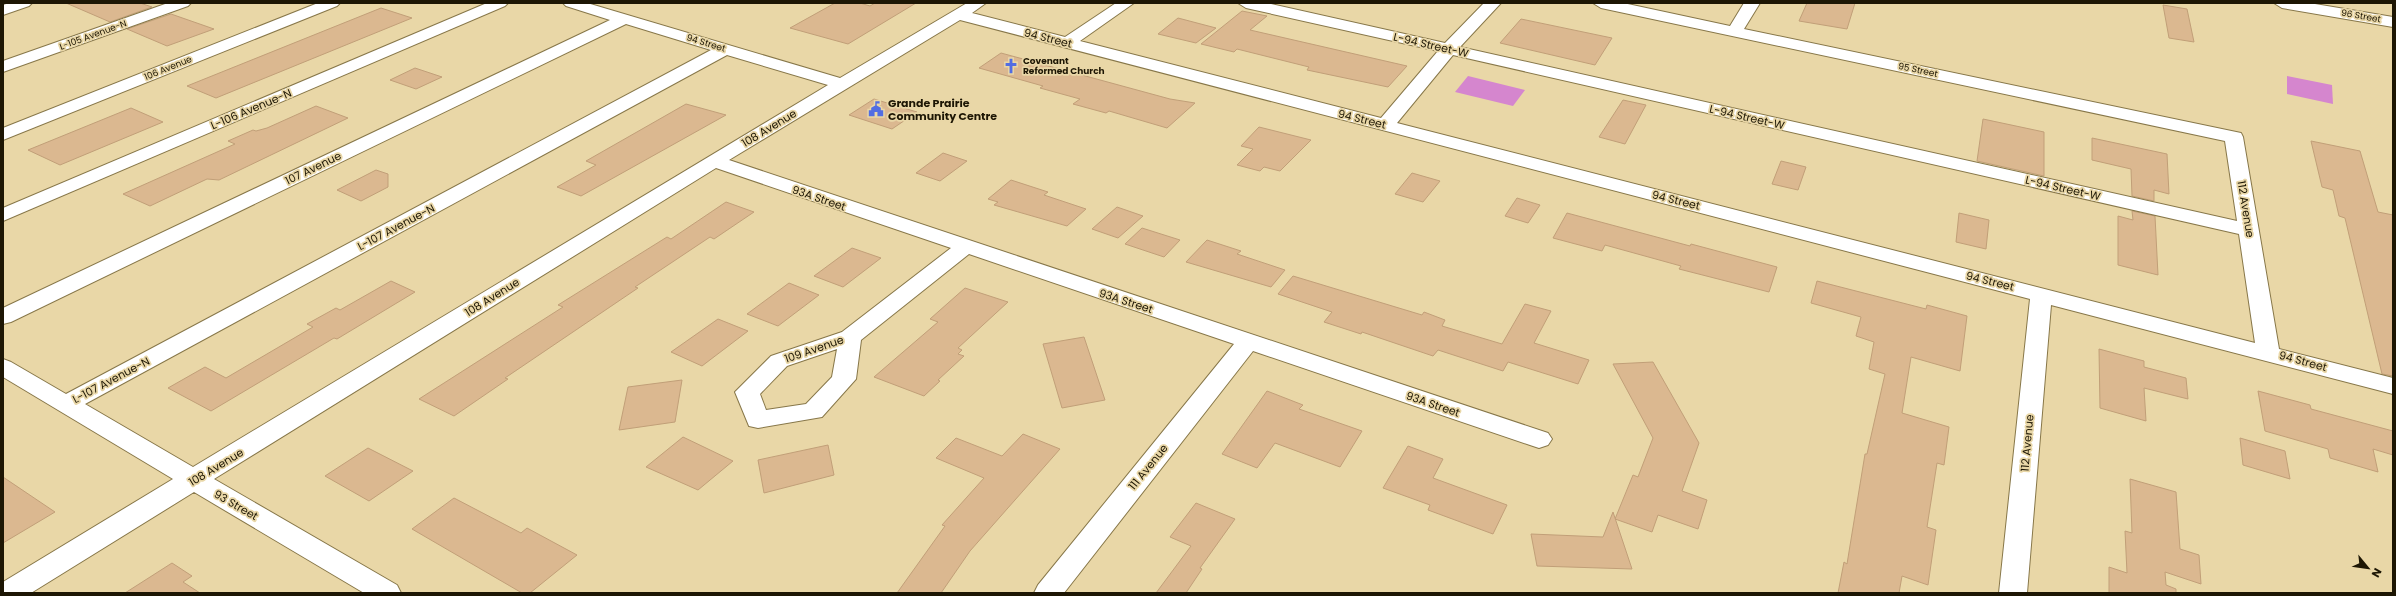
<svg xmlns="http://www.w3.org/2000/svg" width="2396" height="596" viewBox="0 0 2396 596" font-family="Poppins,sans-serif">
  <rect width="100%" height="100%" fill="#e9d7a7"/>
  <g fill="#d586ce">
    <polygon points="1468,76 1525,90 1513,106 1455,92"/>
    <polygon points="2287,76 2332,85 2333,104 2287,94"/>
  </g>
  <g fill="#dbb890" stroke="#c19f78">
    <polygon points="66,3 140,3 152,7 110,22"/>
    <polygon points="835,3 860,3 870,6 875,3 916,3 848,44 790,28"/>
    <polygon points="1807,3 1855,3 1847,29 1799,21"/>
    <polygon points="2163,5 2187,9 2194,42 2169,38"/>
    <polygon points="381,8 412,18 216,98 187,86"/>
    <polygon points="1242,11 1267,16 1250,30 1407,66 1388,87 1307,70 1309,67 1237,49 1234,52 1201,44"/>
    <polygon points="171,14 214,29 167,46 127,29"/>
    <polygon points="1178,18 1216,28 1196,43 1158,34"/>
    <polygon points="1521,19 1612,38 1595,65 1500,43"/>
    <polygon points="1001,53 1170,99 1195,103 1167,128 1109,111 1106,113 1073,104 1080,99 1040,88 1043,86 979,68"/>
    <polygon points="415,68 442,77 416,89 390,80"/>
    <polygon points="874,99 917,112 892,129 849,115"/>
    <polygon points="1623,100 1646,105 1625,144 1599,137"/>
    <polygon points="686,104 726,115 581,196 557,187 596,165 586,161"/>
    <polygon points="316,106 348,118 219,180 207,179 150,206 123,194 235,144 228,141 253,130 256,131 267,128"/>
    <polygon points="131,108 163,122 60,165 28,150"/>
    <polygon points="1983,119 2044,132 2044,176 1977,161"/>
    <polygon points="1259,127 1311,140 1280,171 1264,167 1260,171 1237,165 1253,149 1241,146"/>
    <polygon points="2092,138 2167,154 2169,194 2154,190 2154,201 2132,196 2131,169 2092,160"/>
    <polygon points="2311,141 2360,151 2378,212 2393,215 2393,376 2382,374 2345,218 2339,216 2333,190 2322,187"/>
    <polygon points="943,153 967,161 940,181 916,173"/>
    <polygon points="1781,161 1806,167 1798,190 1772,184"/>
    <polygon points="376,170 388,174 388,187 361,201 337,190"/>
    <polygon points="1412,173 1440,181 1423,202 1395,194"/>
    <polygon points="1011,180 1048,192 1044,195 1086,209 1067,226 994,205 998,202 988,199"/>
    <polygon points="1517,198 1540,205 1528,223 1505,216"/>
    <polygon points="726,202 754,212 714,239 710,237 635,287 638,288 505,378 508,379 454,416 419,399 563,307 558,305 667,237 671,239"/>
    <polygon points="1117,207 1143,216 1118,238 1092,229"/>
    <polygon points="2132,211 2155,216 2158,275 2118,265 2118,216 2133,220"/>
    <polygon points="1567,213 1690,246 1691,244 1777,267 1769,292 1679,269 1681,266 1605,245 1602,251 1553,238"/>
    <polygon points="1959,213 1989,220 1986,249 1956,242"/>
    <polygon points="1142,228 1180,240 1164,257 1125,244"/>
    <polygon points="1207,240 1241,251 1237,254 1285,270 1271,287 1186,262"/>
    <polygon points="852,248 881,258 843,287 814,276"/>
    <polygon points="1293,276 1422,315 1424,312 1445,320 1442,326 1502,344 1525,304 1551,311 1534,343 1589,360 1578,384 1508,362 1503,371 1438,350 1433,356 1362,332 1361,334 1324,322 1332,312 1278,294"/>
    <polygon points="391,281 415,292 337,339 334,338 211,411 168,388 205,367 226,378 313,327 307,324 336,308 340,310"/>
    <polygon points="1817,281 1926,309 1927,305 1967,316 1960,371 1911,357 1902,413 1949,427 1944,465 1937,463 1927,527 1936,530 1928,585 1902,576 1899,593 1838,593 1844,562 1847,564 1865,454 1867,454 1885,374 1869,369 1874,342 1856,336 1861,317 1811,303"/>
    <polygon points="789,283 819,295 778,326 747,314"/>
    <polygon points="965,288 1008,302 958,348 962,350 958,354 964,356 938,380 940,381 924,396 874,377 938,322 930,319"/>
    <polygon points="718,319 748,331 702,366 671,352"/>
    <polygon points="1084,337 1105,400 1062,408 1043,344"/>
    <polygon points="2099,349 2144,361 2144,367 2186,378 2188,399 2144,388 2146,421 2100,408"/>
    <polygon points="1653,362 1699,443 1682,491 1707,500 1698,529 1658,515 1652,532 1615,519 1633,475 1638,477 1653,438 1613,364"/>
    <polygon points="682,380 675,422 619,430 628,387"/>
    <polygon points="1267,391 1303,405 1299,409 1362,431 1340,467 1275,443 1257,468 1222,454"/>
    <polygon points="2258,391 2310,405 2311,409 2393,431 2393,455 2373,449 2378,472 2330,458 2328,449 2265,431"/>
    <polygon points="1023,434 1060,449 970,551 941,593 897,593 945,526 942,525 984,478 936,458 956,438 1002,456"/>
    <polygon points="683,437 733,461 698,490 646,467"/>
    <polygon points="2240,438 2285,451 2290,479 2243,465"/>
    <polygon points="828,445 834,475 764,493 758,460"/>
    <polygon points="1408,446 1443,459 1433,478 1507,505 1493,534 1428,510 1430,505 1383,488"/>
    <polygon points="368,448 413,471 369,501 325,476"/>
    <polygon points="3,477 55,512 3,543"/>
    <polygon points="2130,479 2176,492 2180,549 2199,555 2201,584 2165,572 2166,585 2176,589 2176,593 2109,593 2109,567 2127,573 2125,531 2132,533"/>
    <polygon points="454,498 521,533 527,528 577,555 530,593 522,593 412,529"/>
    <polygon points="1196,503 1235,519 1200,568 1202,569 1186,593 1156,593 1191,546 1170,537"/>
    <polygon points="1613,512 1632,569 1537,566 1531,534 1603,537"/>
    <polygon points="172,563 192,576 183,582 200,593 125,593"/>
  </g>
  <g fill="none" stroke-linecap="round" stroke-linejoin="round">
    <g stroke="#877749" stroke-width="2">
      <g id="minor">
        <polygon points="9,3 32,3 29,6 3,15 3,5"/>
        <polygon points="168,3 191,3 188,6 3,72 3,61"/>
        <polygon points="318,3 340,3 337,6 3,140 3,128"/>
        <polygon points="487,3 508,3 505,6 3,221 3,208"/>
        <path d="M563,3H587L840,78L967,3H986L972,13L1065,37L1116,3H1134L1080,41L1381,118L1438,51L1246,8L1238,3H1267L1445,43L1484,3H1501L1460,47L2237,221L2225,141L1601,8L1593,3H1623L1730,26L1744,3H1760L1744,29L2241,133L2243,137L2279,349L2393,378V394L2051,305L2027,593H1999L2030,299L960,20L729,160L1548,433L1552,439L1548,445L1539,448L1530,445L1253,351L1064,593H1034L1038,585L1234,344L969,254L861,340L856,379L822,417L758,428L749,426L735,392L771,356L842,332L951,248L716,168L214,479L397,585L401,593H364L194,492L31,593H3V582L173,479L3,377V359L11,362L66,394L711,50L626,24L11,322L3,324V308L610,20L566,6ZM727,55L828,85L193,467L85,404ZM1453,55L2239,234L2255,343L1397,123ZM837,349L832,377L806,404L766,410L760,394L787,366Z"/>
        <polygon points="2274,3 2309,3 2393,17 2393,27 2282,8"/>
      </g>
    </g>
    <use href="#minor" fill="#fff" fill-rule="evenodd"/>
  </g>
  <defs>
    <g id="church-bare" transform="scale(1.2)"><path d="M-1.2-6h2.4v3.5h3.3v2.4h-3.3V6h-2.4V-.1h-3.3v-2.4h3.3Z" fill="#526de2" stroke="#e9d7a7" stroke-width="2.5" paint-order="stroke"/></g>
    <g id="civic-bare" transform="scale(1.2)"><path d="M-.6-6.5H3V-4.5H.6V-3L4-1V1h2V6H-6V1h2V-1L-.6-3ZM-1.2 2.5V6h2.4V2.5Z" fill="#526de2" stroke="#e9d7a7" stroke-width="2.5" paint-order="stroke"/></g>
  </defs>
  <g fill-rule="evenodd">
    <use href="#church-bare" x="1011" y="66"/>
    <use href="#civic-bare" x="876" y="109"/>
  </g>
  <g text-anchor="middle" stroke-width="3.5" stroke-linejoin="round" paint-order="stroke">
    <g font-size="9" fill="#1d1604" stroke="#e9d7a7">
      <text transform="translate(2361 16) rotate(10)" y="3">96 Street</text>
      <text transform="translate(93 35) rotate(-20)" y="3">L-105 Avenue-N</text>
      <text transform="translate(706 43) rotate(17)" y="3">94 Street</text>
      <text transform="translate(168 68) rotate(-22)" y="3">106 Avenue</text>
      <text transform="translate(1918 70) rotate(12)" y="3">95 Street</text>
    </g>
    <g font-size="9" font-weight="bold" fill="#1d1604" stroke="#e9d7a7" text-anchor="start">
      <text x="1023" y="64">Covenant<tspan x="1023" dy="10">Reformed Church</tspan></text>
    </g>
    <g font-size="11" fill="#1d1604" stroke="#e9d7a7">
      <text transform="translate(1048 38) rotate(14)" y="4">94 Street</text>
      <text transform="translate(1431 45) rotate(13)" y="4">L-94 Street-W</text>
      <text transform="translate(251 109) rotate(-23)" y="4">L-106 Avenue-N</text>
      <text transform="translate(1747 117) rotate(13)" y="4">L-94 Street-W</text>
      <text transform="translate(1362 119) rotate(14)" y="4">94 Street</text>
      <text transform="translate(769 128) rotate(-31)" y="4">108 Avenue</text>
      <text transform="translate(313 168) rotate(-26)" y="4">107 Avenue</text>
      <text transform="translate(2063 188) rotate(13)" y="4">L-94 Street-W</text>
      <text transform="translate(819 198) rotate(19)" y="4">93A Street</text>
      <text transform="translate(1676 200) rotate(14)" y="4">94 Street</text>
      <text transform="translate(2246 209) rotate(81)" y="4">112 Avenue</text>
      <text transform="translate(396 227) rotate(-28)" y="4">L-107 Avenue-N</text>
      <text transform="translate(1990 281) rotate(14)" y="4">94 Street</text>
      <text transform="translate(492 297) rotate(-32)" y="4">108 Avenue</text>
      <text transform="translate(1126 301) rotate(18)" y="4">93A Street</text>
      <text transform="translate(814 349) rotate(-19)" y="4">109 Avenue</text>
      <text transform="translate(2303 361) rotate(15)" y="4">94 Street</text>
      <text transform="translate(111 380) rotate(-28)" y="4">L-107 Avenue-N</text>
      <text transform="translate(1433 404) rotate(19)" y="4">93A Street</text>
      <text transform="translate(2027 443) rotate(-85)" y="4">112 Avenue</text>
      <text transform="translate(216 467) rotate(-31)" y="4">108 Avenue</text>
      <text transform="translate(1148 467) rotate(-51)" y="4">111 Avenue</text>
      <text transform="translate(236 505) rotate(30)" y="4">93 Street</text>
    </g>
    <g font-size="11" font-weight="bold" fill="#1d1604" stroke="#e9d7a7" text-anchor="start">
      <text x="888" y="107">Grande Prairie<tspan x="888" dy="13">Community Centre</tspan></text>
    </g>
  </g>
  <rect width="2396" height="596" fill="none" stroke="#1d1604" stroke-width="8"/>
  <g transform="translate(2368 568) rotate(119)" stroke="#e9d7a7" stroke-width="3" paint-order="stroke">
  <path d="M0-3L7 15L0 10L-7 15Z" fill="#1d1604"/>
  <text y="-6" font-size="11" font-weight="bold" text-anchor="middle" fill="#1d1604">N</text>
  </g>
</svg>
